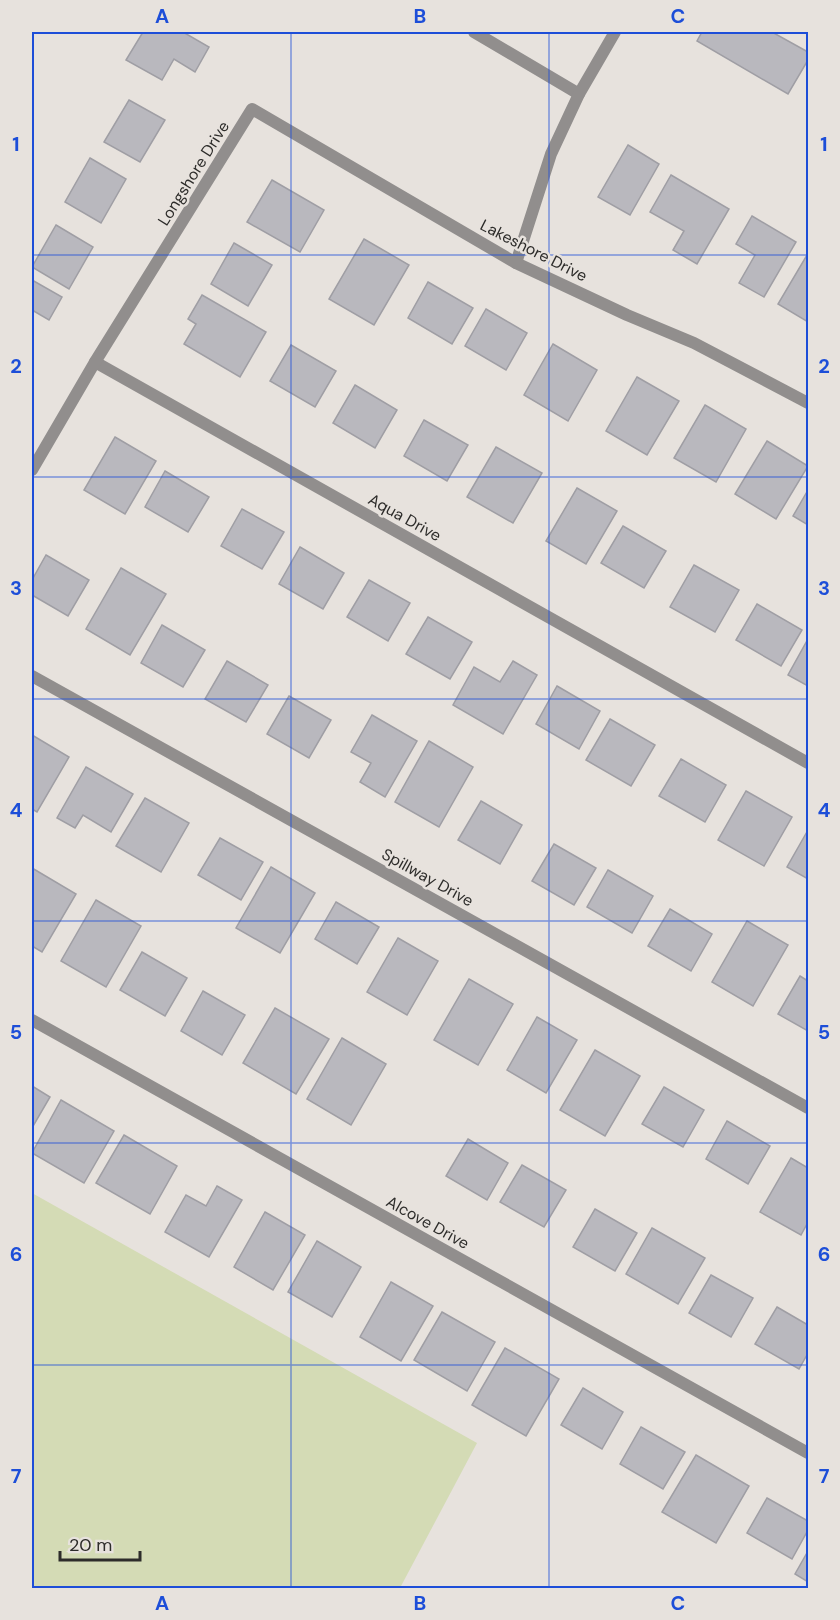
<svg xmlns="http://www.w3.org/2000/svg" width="840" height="1620" viewBox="0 0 840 1620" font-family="'DM Sans',sans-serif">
  <rect width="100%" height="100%" fill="#e7e2dd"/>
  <polygon fill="#d4dbb5" points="32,1193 477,1443 400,1588 32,1588"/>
  <g fill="#b9b8be" stroke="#9f9ea4" stroke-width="1.5">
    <polygon points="143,32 183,32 209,47 195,72 174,59 162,80 126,60"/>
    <polygon points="702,32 772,32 808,52 808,60 788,94 697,41"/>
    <polygon points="129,100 165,120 140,162 104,142"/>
    <polygon points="628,145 659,164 630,215 598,197"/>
    <polygon points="90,158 126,179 101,223 65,202"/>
    <polygon points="671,175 729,209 697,264 673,250 684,231 650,212"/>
    <polygon points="272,180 324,210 300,252 247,222"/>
    <polygon points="752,216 796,242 764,297 739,283 755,255 736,244"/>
    <polygon points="56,225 93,247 69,289 32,267"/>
    <polygon points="364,239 409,265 374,325 329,299"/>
    <polygon points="234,243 272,265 248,306 211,284"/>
    <polygon points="807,255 808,256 808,322 778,304"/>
    <polygon points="32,280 62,297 49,320 32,310"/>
    <polygon points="428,282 473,308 452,344 408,318"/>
    <polygon points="202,295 266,332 240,377 184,344 196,324 188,319"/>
    <polygon points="486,309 527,333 506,370 465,346"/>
    <polygon points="553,344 597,370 568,421 524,395"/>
    <polygon points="291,345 336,371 315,407 270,381"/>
    <polygon points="637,377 679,401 647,455 606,431"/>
    <polygon points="355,385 397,410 375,448 333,423"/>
    <polygon points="705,405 746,429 716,482 674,458"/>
    <polygon points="424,420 468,445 447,481 404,456"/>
    <polygon points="115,437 156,461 125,514 84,490"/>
    <polygon points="767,441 808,466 776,519 735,494"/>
    <polygon points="496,447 542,473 513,523 467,497"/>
    <polygon points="165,471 209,497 188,532 145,507"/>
    <polygon points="577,488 617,511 586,564 546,541"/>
    <polygon points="808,490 808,525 793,516"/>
    <polygon points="242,509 284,532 262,569 221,546"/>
    <polygon points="623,526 666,551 644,588 601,563"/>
    <polygon points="300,547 344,573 323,609 279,584"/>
    <polygon points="46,555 89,580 68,616 32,595 32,580"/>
    <polygon points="694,565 739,590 715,632 670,607"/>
    <polygon points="121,568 166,594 130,655 86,629"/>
    <polygon points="369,580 410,603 388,641 347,617"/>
    <polygon points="757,604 802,630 781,666 736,640"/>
    <polygon points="428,617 472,642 450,679 406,654"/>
    <polygon points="162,625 205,650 183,687 141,663"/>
    <polygon points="808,639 808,686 788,675"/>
    <polygon points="227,661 268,685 246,722 205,699"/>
    <polygon points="513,661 537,675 503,734 453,705 474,667 500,682"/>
    <polygon points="557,686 600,711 579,749 536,724"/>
    <polygon points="289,696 331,720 309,758 267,734"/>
    <polygon points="372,715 417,741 385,797 360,782 371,763 351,752"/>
    <polygon points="610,719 655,745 631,786 586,760"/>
    <polygon points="32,735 69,757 37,812 32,809"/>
    <polygon points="429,741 473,767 439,827 395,802"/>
    <polygon points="681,759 726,785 705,822 659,796"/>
    <polygon points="86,767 133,794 111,832 83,815 75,828 57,818"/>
    <polygon points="746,791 792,817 764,866 718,840"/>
    <polygon points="145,798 189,823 161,872 116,846"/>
    <polygon points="481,801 522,825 500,864 458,840"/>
    <polygon points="808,830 808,879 787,867"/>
    <polygon points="220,838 263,862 241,900 198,875"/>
    <polygon points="554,844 596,868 574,905 532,881"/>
    <polygon points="271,867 315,893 280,953 236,928"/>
    <polygon points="32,868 76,894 42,952 32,946"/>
    <polygon points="608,870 653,896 632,933 587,907"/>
    <polygon points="96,900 141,926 106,987 61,961"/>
    <polygon points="336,902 379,927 357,964 315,939"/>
    <polygon points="670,909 712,934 691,971 648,946"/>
    <polygon points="747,921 788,945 753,1006 712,982"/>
    <polygon points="398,938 438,961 407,1015 367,992"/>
    <polygon points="142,952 187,978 165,1016 120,990"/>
    <polygon points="800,976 808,981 808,1031 778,1014"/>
    <polygon points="469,979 513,1004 478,1065 434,1040"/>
    <polygon points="203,991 245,1015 222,1055 181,1031"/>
    <polygon points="275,1008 329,1039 296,1094 243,1063"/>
    <polygon points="537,1017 577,1040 546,1093 507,1070"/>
    <polygon points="342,1038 386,1064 351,1125 307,1099"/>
    <polygon points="595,1050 640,1076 605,1136 560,1110"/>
    <polygon points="32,1086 50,1097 32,1128"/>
    <polygon points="664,1087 704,1110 683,1147 642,1124"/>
    <polygon points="61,1100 114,1131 84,1183 32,1153"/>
    <polygon points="727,1121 770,1146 748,1184 706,1159"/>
    <polygon points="124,1135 177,1166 150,1214 96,1183"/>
    <polygon points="468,1139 508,1163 487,1200 446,1176"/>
    <polygon points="791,1158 808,1168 808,1222 801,1235 760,1212"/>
    <polygon points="522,1165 566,1190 544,1227 500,1202"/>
    <polygon points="217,1186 242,1200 209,1257 165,1232 186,1195 206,1206"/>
    <polygon points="595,1209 637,1233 615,1271 573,1247"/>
    <polygon points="265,1212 305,1235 273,1290 234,1267"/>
    <polygon points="652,1228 705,1258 678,1304 626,1274"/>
    <polygon points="317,1241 361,1267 332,1317 288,1292"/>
    <polygon points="711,1275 753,1298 731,1337 689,1313"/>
    <polygon points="391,1282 433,1306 401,1361 360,1337"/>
    <polygon points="777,1307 808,1325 808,1353 799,1369 755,1344"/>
    <polygon points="442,1312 495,1342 467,1391 414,1360"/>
    <polygon points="505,1348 559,1379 526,1436 472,1405"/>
    <polygon points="583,1388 623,1412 602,1449 561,1425"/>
    <polygon points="641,1427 685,1452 663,1489 620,1464"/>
    <polygon points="696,1455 749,1486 716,1543 662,1512"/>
    <polygon points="767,1498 808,1521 808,1530 792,1559 747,1533"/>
    <polygon points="808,1551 808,1582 795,1574"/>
  </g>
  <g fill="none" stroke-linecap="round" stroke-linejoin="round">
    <g stroke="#918e8d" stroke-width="12">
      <polyline points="474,32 579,94"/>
      <polyline points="516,263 551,154 579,94 615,32"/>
      <polyline points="95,362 808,763"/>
      <polyline points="32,470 95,362 252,109 516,263 627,315 694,343 808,403"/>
      <polyline points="32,676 808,1108"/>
      <polyline points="32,1020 808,1453"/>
    </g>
  </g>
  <path fill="none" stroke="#1d4ed8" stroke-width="1.5" stroke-opacity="0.55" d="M291,32V1588M549,32V1588M32,255H808M32,477H808M32,699H808M32,921H808M32,1143H808M32,1365H808"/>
  <g text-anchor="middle" stroke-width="5" stroke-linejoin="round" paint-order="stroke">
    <g font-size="16" fill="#2d2c2a" stroke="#e7e2dd">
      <text transform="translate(193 173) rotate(-58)" y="6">Longshore Drive</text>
      <text transform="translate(534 250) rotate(27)" y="6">Lakeshore Drive</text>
      <text transform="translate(405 517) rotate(29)" y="6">Aqua Drive</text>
      <text transform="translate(428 877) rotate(29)" y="6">Spillway Drive</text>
      <text transform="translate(428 1222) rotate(29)" y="6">Alcove Drive</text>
    </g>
  </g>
  <rect width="840" height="1620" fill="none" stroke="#e7e2dd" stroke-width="66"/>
  <path d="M60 1551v9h80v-9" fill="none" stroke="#2d2c2a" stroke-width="3"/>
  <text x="69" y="1551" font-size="18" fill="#2d2c2a" stroke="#e7e2dd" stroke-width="4.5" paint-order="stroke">20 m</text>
  <rect x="33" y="33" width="774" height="1554" fill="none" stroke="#1d4ed8" stroke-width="2"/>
  <g font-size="20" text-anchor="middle" font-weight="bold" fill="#1d4ed8">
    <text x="162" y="23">A</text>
    <text x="420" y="23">B</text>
    <text x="678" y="23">C</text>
    <text x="16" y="151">1</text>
    <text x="824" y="151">1</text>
    <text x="16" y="373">2</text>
    <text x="824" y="373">2</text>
    <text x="16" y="595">3</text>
    <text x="824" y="595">3</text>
    <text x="16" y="817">4</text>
    <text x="824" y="817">4</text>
    <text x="16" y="1039">5</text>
    <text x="824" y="1039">5</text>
    <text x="16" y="1261">6</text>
    <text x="824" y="1261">6</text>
    <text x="16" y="1483">7</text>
    <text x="824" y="1483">7</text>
    <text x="162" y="1610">A</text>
    <text x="420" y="1610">B</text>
    <text x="678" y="1610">C</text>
  </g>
</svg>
